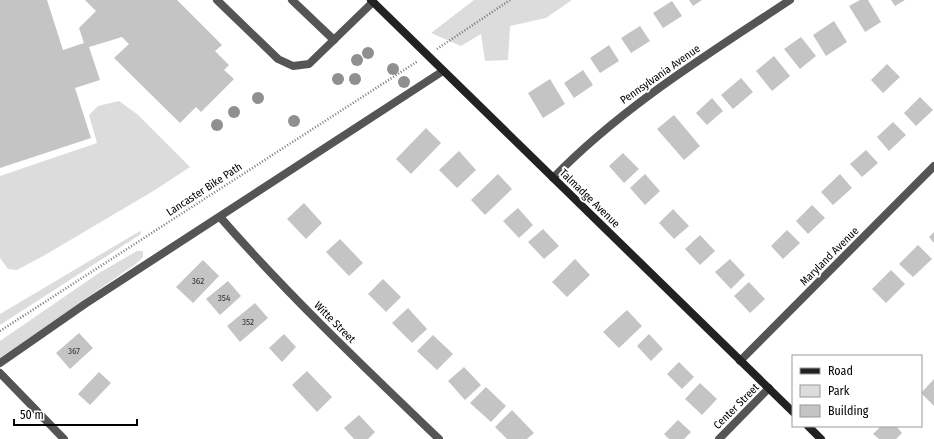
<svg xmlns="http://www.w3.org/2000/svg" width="934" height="439" viewBox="0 0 934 439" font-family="'Fira Sans Condensed',sans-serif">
  <rect width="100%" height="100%" fill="#fff"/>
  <g fill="#dcdcdc">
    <polygon points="474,0 572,0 546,18 510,26 508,60 485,61 481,34 461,46 431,33"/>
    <polygon points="119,101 137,114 190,167 155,190 45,255 17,270 8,269 0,258 0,176 97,143 89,115 98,106"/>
    <polygon points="140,231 141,234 0,325 0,314"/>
    <polygon points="137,251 143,251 143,257 137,263 0,358 0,341 99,273"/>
  </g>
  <g fill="#c4c4c4">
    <polygon points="0,0 47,0 63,50 84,43 79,28 96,11 85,0 177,0 222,45 215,51 229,65 224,70 234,79 201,112 196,107 180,123 114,58 129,44 122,37 89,47 100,80 75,88 91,138 0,168"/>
    <polygon points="689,0 702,0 693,6"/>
    <polygon points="860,0 868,0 881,22 865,32 849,6"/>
    <polygon points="891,0 905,0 895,6"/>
    <polygon points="672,1 682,16 663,28 653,13"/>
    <polygon points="834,21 847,42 826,56 813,35"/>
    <polygon points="640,26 650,41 631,53 621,38"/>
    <polygon points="801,37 816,56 800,69 784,49"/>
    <polygon points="609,45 619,61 600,73 590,58"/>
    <polygon points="774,56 790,76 772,91 756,71"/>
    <polygon points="887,64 900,77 883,93 871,80"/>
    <polygon points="583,70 593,85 574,98 564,83"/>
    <polygon points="741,78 753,92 733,109 721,95"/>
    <polygon points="550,79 565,104 543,118 528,93"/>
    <polygon points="920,97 933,110 916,126 904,113"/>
    <polygon points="712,98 723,111 707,125 696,113"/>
    <polygon points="674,115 700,146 684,160 657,129"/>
    <polygon points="893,122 906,135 889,151 877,137"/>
    <polygon points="426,128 441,143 411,174 396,159"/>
    <polygon points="866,150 878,163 862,177 850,164"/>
    <polygon points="459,151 476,170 457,188 439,170"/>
    <polygon points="623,153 639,169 624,183 609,166"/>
    <polygon points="498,174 512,189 485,215 471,200"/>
    <polygon points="645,174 660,191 645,205 630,188"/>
    <polygon points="840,174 852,188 833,205 821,192"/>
    <polygon points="304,203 322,223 306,239 287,219"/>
    <polygon points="812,205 825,218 808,234 796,221"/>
    <polygon points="518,208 533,225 519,238 503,221"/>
    <polygon points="673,209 689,226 674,239 659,223"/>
    <polygon points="543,229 559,246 544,259 528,242"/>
    <polygon points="787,230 800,243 783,259 771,246"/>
    <polygon points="934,232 934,243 929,237"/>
    <polygon points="700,235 715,251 700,265 685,249"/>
    <polygon points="340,239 363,263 349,276 326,252"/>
    <polygon points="918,245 932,259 913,277 899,264"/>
    <polygon points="575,259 590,275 567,297 552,282"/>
    <polygon points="730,259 745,275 731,289 715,272"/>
    <polygon points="203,260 219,276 193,303 176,287"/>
    <polygon points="891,270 905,284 886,303 872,289"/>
    <polygon points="383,279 401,297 386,312 368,294"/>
    <polygon points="228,281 241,296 220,315 206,299"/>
    <polygon points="749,282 765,299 750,313 734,296"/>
    <polygon points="255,303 268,318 240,342 227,326"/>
    <polygon points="408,308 427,329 412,343 392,323"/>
    <polygon points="627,310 642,326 619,348 603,332"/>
    <polygon points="79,333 93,348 70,369 56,353"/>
    <polygon points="284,334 296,347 282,362 269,348"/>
    <polygon points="649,334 663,349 651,361 637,346"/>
    <polygon points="433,335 453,354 437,370 417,351"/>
    <polygon points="679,362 694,377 682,389 667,374"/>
    <polygon points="464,367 481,385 465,400 448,381"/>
    <polygon points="307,371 332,397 317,412 292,385"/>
    <polygon points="99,372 111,383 90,405 78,394"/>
    <polygon points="934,379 934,406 921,393"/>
    <polygon points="700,383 717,399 702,415 685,399"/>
    <polygon points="486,387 506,406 491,422 470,403"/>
    <polygon points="512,410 534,433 527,439 507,439 495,427"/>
    <polygon points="359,415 375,432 368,439 354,439 344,428"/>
    <polygon points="678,420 691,432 684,439 669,439 664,434"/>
    <polygon points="881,426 896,426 902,433 896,439 879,439 873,434"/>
  </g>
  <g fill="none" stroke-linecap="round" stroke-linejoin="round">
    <g stroke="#777" stroke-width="2.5" stroke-dasharray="1 2" stroke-linecap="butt">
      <polyline points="437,49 510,0"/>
      <polyline points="0,331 418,61"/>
    </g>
    <g stroke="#555" stroke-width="8">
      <polyline points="217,0 278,59 293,66 309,64 373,2"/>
      <polyline points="292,0 334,40"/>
      <polyline points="0,363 85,304 443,71"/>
    </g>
    <g stroke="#555" stroke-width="8">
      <path d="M553,178C623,106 707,55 790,0"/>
      <path d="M220,217C288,295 364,367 439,439"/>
      <polyline points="740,361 934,166"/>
      <polyline points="0,373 64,439"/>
      <polyline points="719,439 769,388"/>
    </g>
    <g stroke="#222" stroke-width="8">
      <polyline points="371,0 793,412"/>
      <polyline points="808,426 821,439"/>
    </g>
  </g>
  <g fill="#8f8f8f">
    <circle cx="368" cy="53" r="6"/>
    <circle cx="357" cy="60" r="6"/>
    <circle cx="393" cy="69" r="6"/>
    <circle cx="338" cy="79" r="6"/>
    <circle cx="355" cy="79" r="6"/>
    <circle cx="404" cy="82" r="6"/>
    <circle cx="258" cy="98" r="6"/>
    <circle cx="234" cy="112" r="6"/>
    <circle cx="294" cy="121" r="6"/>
    <circle cx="217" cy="125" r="6"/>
  </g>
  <g text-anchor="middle" stroke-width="4" stroke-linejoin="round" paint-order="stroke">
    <g font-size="9" fill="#313131">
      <text x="198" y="284">362</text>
      <text x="224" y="301">354</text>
      <text x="248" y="325">352</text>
      <text x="74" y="354">367</text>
    </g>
    <g font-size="11" fill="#000" stroke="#fff">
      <text transform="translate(660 74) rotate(-35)" y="4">Pennsylvania Avenue</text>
      <text transform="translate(204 189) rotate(-33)" y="4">Lancaster Bike Path</text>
      <text transform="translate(590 198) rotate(44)" y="4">Talmadge Avenue</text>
      <text transform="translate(829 256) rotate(-45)" y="4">Maryland Avenue</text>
      <text transform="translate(335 322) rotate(45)" y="4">Witte Street</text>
      <text transform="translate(736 406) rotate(-45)" y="4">Center Street</text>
    </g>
  </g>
  <rect x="792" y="355" width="130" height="72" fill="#ffffff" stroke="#999999"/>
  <rect x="800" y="368" width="20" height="6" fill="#222222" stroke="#999999"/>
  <text x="828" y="375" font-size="12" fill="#000000">Road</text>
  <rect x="800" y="385" width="20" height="12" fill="#dcdcdc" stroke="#999999"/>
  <text x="828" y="395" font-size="12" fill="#000000">Park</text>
  <rect x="800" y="405" width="20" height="12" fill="#c4c4c4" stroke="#999999"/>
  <text x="828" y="415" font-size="12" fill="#000000">Building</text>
  <path d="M14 419v6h123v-6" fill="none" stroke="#000000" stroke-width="2"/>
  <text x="20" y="419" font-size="12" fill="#000000" stroke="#ffffff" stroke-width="3" paint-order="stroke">50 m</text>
</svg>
